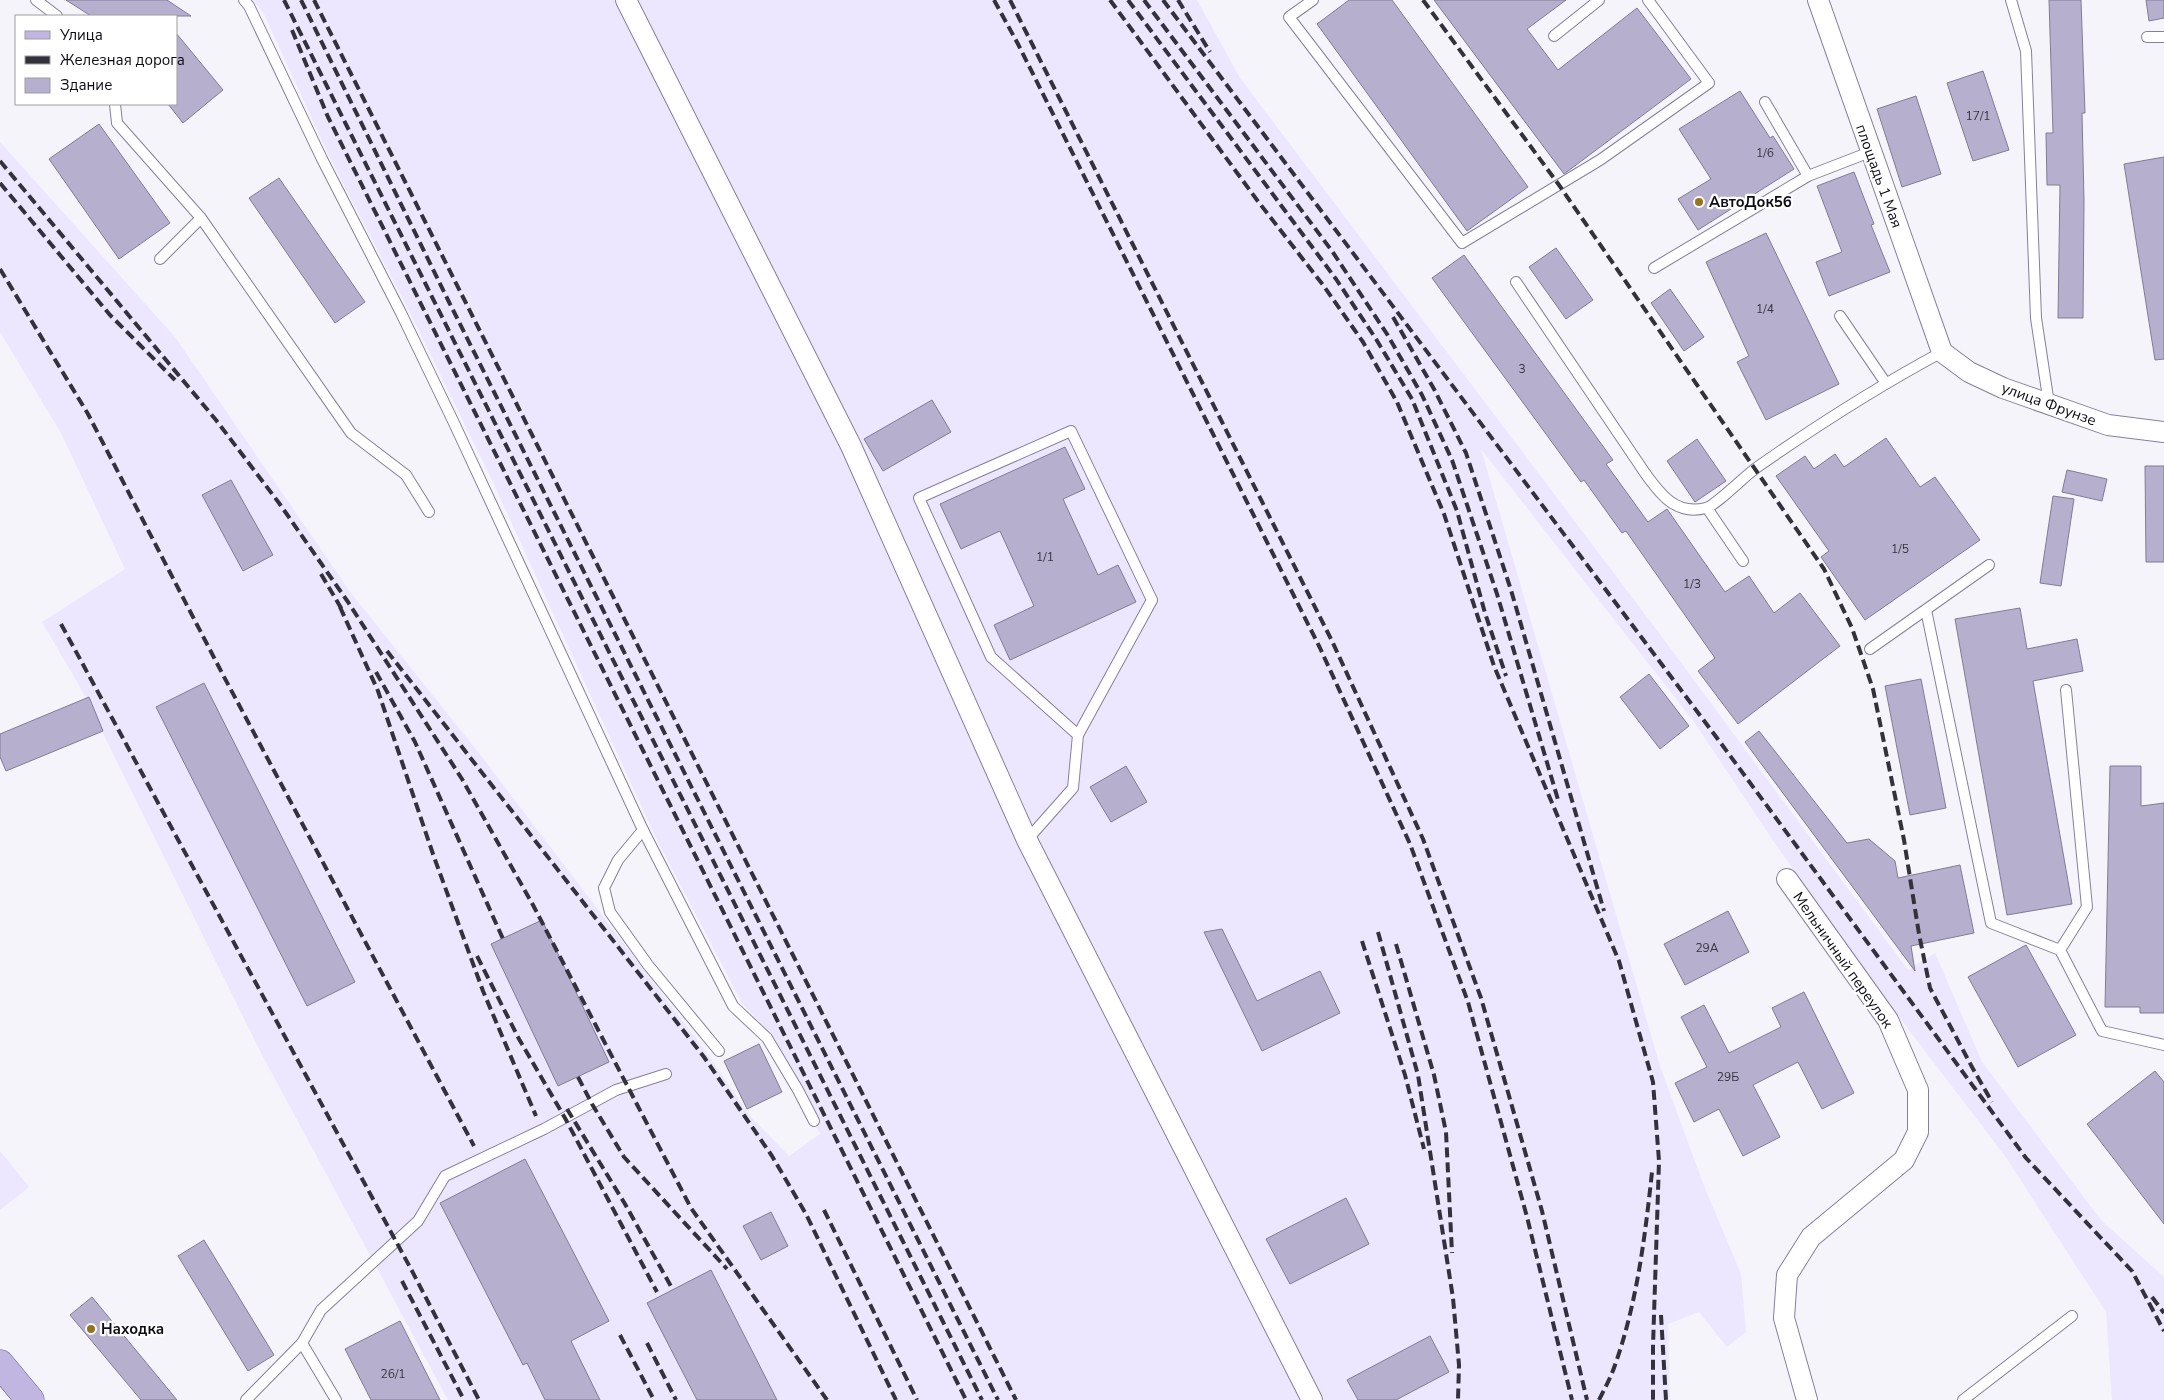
<svg xmlns="http://www.w3.org/2000/svg" width="2164" height="1400" viewBox="0 0 2164 1400" font-family="'Nunito Sans',sans-serif">
  <rect width="100%" height="100%" fill="#f5f4fa"/>
  <g fill="#ece7fe">
    <polygon points="253,0 1197,0 1240,78 1665,641 1908,970 1935,953 1982,1062 2101,1220 2164,1277 2164,1400 2112,1400 2106,1312 2005,1156 1889,1004 1778,848 1694,722 1481,449 1660,1066 1704,1186 1741,1274 1746,1332 1727,1347 1699,1312 1668,1324 1670,1400 448,1400 261,1053 80,687 42,622 125,569 61,433 0,332 0,142 175,337 351,593 482,757 706,1052 751,1117 789,1156 820,1134 775,1039 742,1003 656,838 491,478 409,311 329,156 264,14"/>
    <polygon points="0,1151 29,1187 0,1210"/>
  </g>
  <g fill="#b6b0ce" stroke="#817b97">
    <polygon points="66,0 167,0 191,16 91,16"/>
    <polygon points="1349,0 1392,0 1528,187 1467,231 1317,24"/>
    <polygon points="1434,0 1566,0 1527,29 1558,70 1637,8 1691,79 1564,174"/>
    <polygon points="2049,0 2081,0 2085,113 2082,113 2084,201 2083,318 2058,318 2060,185 2047,185 2046,133 2053,133"/>
    <polygon points="2146,0 2164,0 2164,18 2149,21"/>
    <polygon points="176,33 223,90 183,123 168,104 176,104"/>
    <polygon points="1983,71 2009,150 1973,161 1947,83"/>
    <polygon points="1740,91 1770,138 1773,136 1794,169 1698,230 1678,199 1711,179 1679,129"/>
    <polygon points="1916,96 1941,174 1902,187 1877,109"/>
    <polygon points="99,124 170,223 119,259 49,159"/>
    <polygon points="2164,157 2164,359 2155,360 2124,164"/>
    <polygon points="1854,172 1874,224 1871,225 1890,272 1829,296 1816,262 1842,252 1817,186"/>
    <polygon points="279,178 365,302 335,323 249,198"/>
    <polygon points="1766,233 1839,384 1766,420 1737,362 1749,356 1706,262"/>
    <polygon points="1556,248 1593,300 1566,319 1529,267"/>
    <polygon points="1464,255 1613,460 1606,464 1648,522 1667,509 1725,592 1749,576 1774,613 1800,593 1840,646 1738,724 1698,671 1715,658 1626,531 1622,533 1584,480 1581,482 1432,278"/>
    <polygon points="1670,289 1704,337 1684,351 1651,303"/>
    <polygon points="932,400 951,432 883,471 864,439"/>
    <polygon points="1886,438 1920,487 1935,477 1980,540 1865,620 1821,557 1829,551 1776,476 1805,456 1814,469 1835,454 1844,467"/>
    <polygon points="1697,439 1726,481 1695,502 1667,461"/>
    <polygon points="1065,447 1085,489 1063,499 1098,575 1118,565 1136,602 1010,660 994,625 1034,606 1000,531 961,549 940,504"/>
    <polygon points="2145,466 2164,466 2164,562 2146,562"/>
    <polygon points="2067,470 2107,479 2102,501 2062,492"/>
    <polygon points="231,480 273,555 243,571 202,495"/>
    <polygon points="2053,496 2074,499 2061,586 2040,583"/>
    <polygon points="2020,608 2027,649 2077,639 2083,671 2033,681 2072,904 2007,915 1955,619"/>
    <polygon points="1649,674 1689,726 1660,749 1620,697"/>
    <polygon points="1921,679 1946,808 1910,815 1885,686"/>
    <polygon points="204,683 355,982 307,1006 156,707"/>
    <polygon points="89,697 103,731 6,771 0,757 0,734"/>
    <polygon points="1759,731 1847,843 1869,839 1895,861 1898,878 1960,865 1974,933 1911,946 1915,971 1745,742"/>
    <polygon points="1126,766 1147,802 1111,822 1090,787"/>
    <polygon points="2110,766 2141,766 2141,806 2164,803 2164,1013 2140,1013 2140,1007 2105,1007"/>
    <polygon points="1728,911 1749,952 1685,985 1664,944"/>
    <polygon points="542,920 609,1062 558,1086 491,944"/>
    <polygon points="1222,929 1257,1001 1320,971 1340,1013 1262,1051 1204,932"/>
    <polygon points="2026,945 2076,1035 2018,1067 1968,977"/>
    <polygon points="1804,992 1854,1093 1822,1109 1798,1062 1753,1085 1780,1137 1743,1156 1719,1109 1694,1122 1675,1083 1707,1067 1681,1017 1704,1005 1729,1053 1781,1027 1772,1008"/>
    <polygon points="759,1044 782,1092 747,1109 724,1061"/>
    <polygon points="2155,1071 2164,1082 2164,1224 2087,1124"/>
    <polygon points="525,1159 609,1321 571,1341 600,1400 545,1400 527,1363 523,1365 440,1203"/>
    <polygon points="1346,1198 1369,1244 1290,1284 1266,1239"/>
    <polygon points="771,1212 788,1246 761,1260 743,1226"/>
    <polygon points="204,1240 274,1355 248,1371 178,1256"/>
    <polygon points="711,1270 777,1400 697,1400 647,1303"/>
    <polygon points="92,1297 177,1400 141,1400 70,1315"/>
    <polygon points="400,1321 440,1400 371,1400 345,1349"/>
    <polygon points="1430,1336 1449,1372 1396,1400 1358,1400 1347,1380"/>
  </g>
  <g fill="none" stroke-linecap="round" stroke-linejoin="round">
    <g stroke="#86809c" stroke-width="12">
      <g id="service">
        <polyline points="36,0 57,16"/>
        <polyline points="244,0 249,6 322,159 401,313 454,423 643,830 733,1006 767,1038 798,1090 814,1121"/>
        <polyline points="1313,0 1289,17 1462,243 1600,160 1709,83 1648,0"/>
        <polyline points="2011,0 2026,51 2036,318 2049,404"/>
        <polyline points="1554,36 1599,0"/>
        <polyline points="2147,37 2164,37"/>
        <polyline points="1765,102 1808,176"/>
        <polyline points="115,104 117,123 201,218 351,433 406,475 429,512"/>
        <polyline points="160,259 201,218"/>
        <polyline points="1654,268 1808,176 1870,152"/>
        <path d="M1516,282L1645,473C1660,494 1676,516 1706,508C1715,506 1745,476 1756,468C1816,426 1877,387 1942,352"/>
        <polyline points="1840,316 1885,382"/>
        <polyline points="1707,508 1743,561"/>
        <polyline points="1926,610 1991,923 2060,950 2102,1031 2164,1045"/>
        <polyline points="1870,649 1989,565"/>
        <polyline points="643,830 618,860 604,888 610,912 648,965 719,1051"/>
        <polyline points="1027,840 1073,788 1078,735 1152,600 1071,431 919,498 991,657 1078,735"/>
        <polyline points="2060,950 2087,907 2066,690"/>
        <polyline points="302,1343 336,1400"/>
        <polyline points="246,1400 302,1343 321,1310 418,1221 445,1176 544,1129 616,1090 666,1074"/>
        <polyline points="1963,1400 2072,1316"/>
      </g>
    </g>
    <g stroke="#86809c" stroke-width="22">
      <g id="minor">
        <polyline points="626,0 851,446 1027,840 1312,1400"/>
        <polyline points="1818,0 1942,352 1969,372 2003,388 2108,425 2164,432"/>
        <polyline points="1787,879 1888,1020 1918,1090 1918,1132 1904,1160 1811,1237 1787,1275 1784,1318 1807,1400"/>
      </g>
    </g>
    <g stroke="#675b8d" stroke-width="29">
      <polyline id="primary" points="0,1364 30,1400"/>
    </g>
    <use href="#service" stroke="#fff" stroke-width="10"/>
    <use href="#minor" stroke="#fff" stroke-width="20"/>
    <use href="#primary" stroke="#c1b6e1" stroke-width="28"/>
    <g stroke="#33323b" stroke-width="4" stroke-dasharray="10 5" stroke-linecap="butt">
      <polyline points="284,0 982,1400"/>
      <polyline points="301,0 448,300 998,1400"/>
      <polyline points="314,0 1016,1400"/>
      <polyline points="994,0 1018,44 1320,648 1410,844 1468,1002 1527,1217 1572,1400"/>
      <polyline points="1010,0 1332,641 1423,839 1481,998 1542,1211 1587,1400"/>
      <polyline points="1110,0 1257,200 1323,285 1363,342 1397,402 1444,514 1494,666 1619,961 1653,1082 1659,1161 1653,1346 1653,1400"/>
      <polyline points="1128,0 1336,279 1376,339 1412,399 1457,511 1485,613 1506,676"/>
      <polyline points="1144,0 1332,251 1387,334 1422,395 1452,460 1497,594 1559,803"/>
      <polyline points="1163,0 1720,742 2026,1158 2132,1271 2164,1331"/>
      <polyline points="1178,0 1210,52"/>
      <polyline points="1423,0 1559,185 1824,569 1852,628 1873,689 1904,840 1919,934 1930,988 1972,1067 1992,1102"/>
      <polyline points="292,30 328,117 966,1400"/>
      <polyline points="0,161 216,420 279,503 348,602 462,779 533,905 691,1208 827,1400"/>
      <polyline points="0,183 110,315 175,380"/>
      <polyline points="0,269 88,414 222,673 474,1146"/>
      <polyline points="1393,317 1434,389 1466,453 1511,590 1604,911"/>
      <polyline points="321,574 344,613"/>
      <polyline points="340,607 378,691 434,857 483,991 536,1116"/>
      <polyline points="61,624 411,1269 479,1400"/>
      <polyline points="387,651 704,1057 772,1156 806,1214 896,1400"/>
      <polyline points="376,672 415,742 503,939"/>
      <polyline points="1378,932 1418,1075 1453,1298 1459,1365 1458,1400"/>
      <polyline points="1362,941 1405,1075 1424,1149"/>
      <polyline points="1396,944 1434,1075 1446,1132 1452,1253"/>
      <polyline points="477,956 519,1039 565,1118 657,1292"/>
      <polyline points="578,1077 592,1104 624,1157 727,1269"/>
      <polyline points="567,1109 625,1204 673,1290"/>
      <polyline points="824,1210 917,1400"/>
      <polyline points="402,1281 464,1400"/>
      <polyline points="2152,1297 2164,1313"/>
      <polyline points="1661,1315 1666,1400"/>
      <polyline points="620,1335 654,1400"/>
      <polyline points="647,1343 676,1400"/>
      <path d="M1599,1400C1605,1388 1611,1377 1615,1365C1637,1303 1645,1237 1652,1172"/>
    </g>
  </g>
  <g fill="#96731c" stroke="#fff" stroke-width="2">
    <circle cx="1699" cy="202" r="5"/>
    <circle cx="91" cy="1329" r="5"/>
  </g>
  <g text-anchor="middle" stroke-width="4.5" stroke-linejoin="round" paint-order="stroke">
    <g font-size="12" fill="#373443">
      <text x="1978" y="120">17/1</text>
      <text x="1765" y="157">1/6</text>
      <text x="1765" y="313">1/4</text>
      <text x="1522" y="373">3</text>
      <text x="1900" y="553">1/5</text>
      <text x="1045" y="561">1/1</text>
      <text x="1692" y="588">1/3</text>
      <text x="1707" y="952">29А</text>
      <text x="1728" y="1081">29Б</text>
      <text x="393" y="1378">26/1</text>
    </g>
    <g font-size="15" fill="#0d0b15" stroke="#fff">
      <text transform="translate(1879 176) rotate(70)" y="5">площадь 1 Мая</text>
      <text transform="translate(2049 404) rotate(20)" y="5">улица Фрунзе</text>
      <text transform="translate(1843 960) rotate(55)" y="5">Мельничный переулок</text>
    </g>
    <g font-size="15" font-weight="bold" fill="#0d0b15" stroke="#fff" text-anchor="start">
      <text x="1709" y="207">АвтоДок56</text>
      <text x="101" y="1334">Находка</text>
    </g>
  </g>
  <rect x="15" y="15" width="162" height="90" fill="#ffffff" stroke="#9e9da1"/>
  <rect x="25" y="31" width="25" height="8" fill="#c1b6e1" stroke="#9e9da1"/>
  <text x="60" y="40" font-size="15" fill="#0d0b15">Улица</text>
  <rect x="25" y="56" width="25" height="8" fill="#33323b" stroke="#9e9da1"/>
  <text x="60" y="65" font-size="15" fill="#0d0b15">Железная дорога</text>
  <rect x="25" y="78" width="25" height="15" fill="#b6b0ce" stroke="#9e9da1"/>
  <text x="60" y="90" font-size="15" fill="#0d0b15">Здание</text>
</svg>
